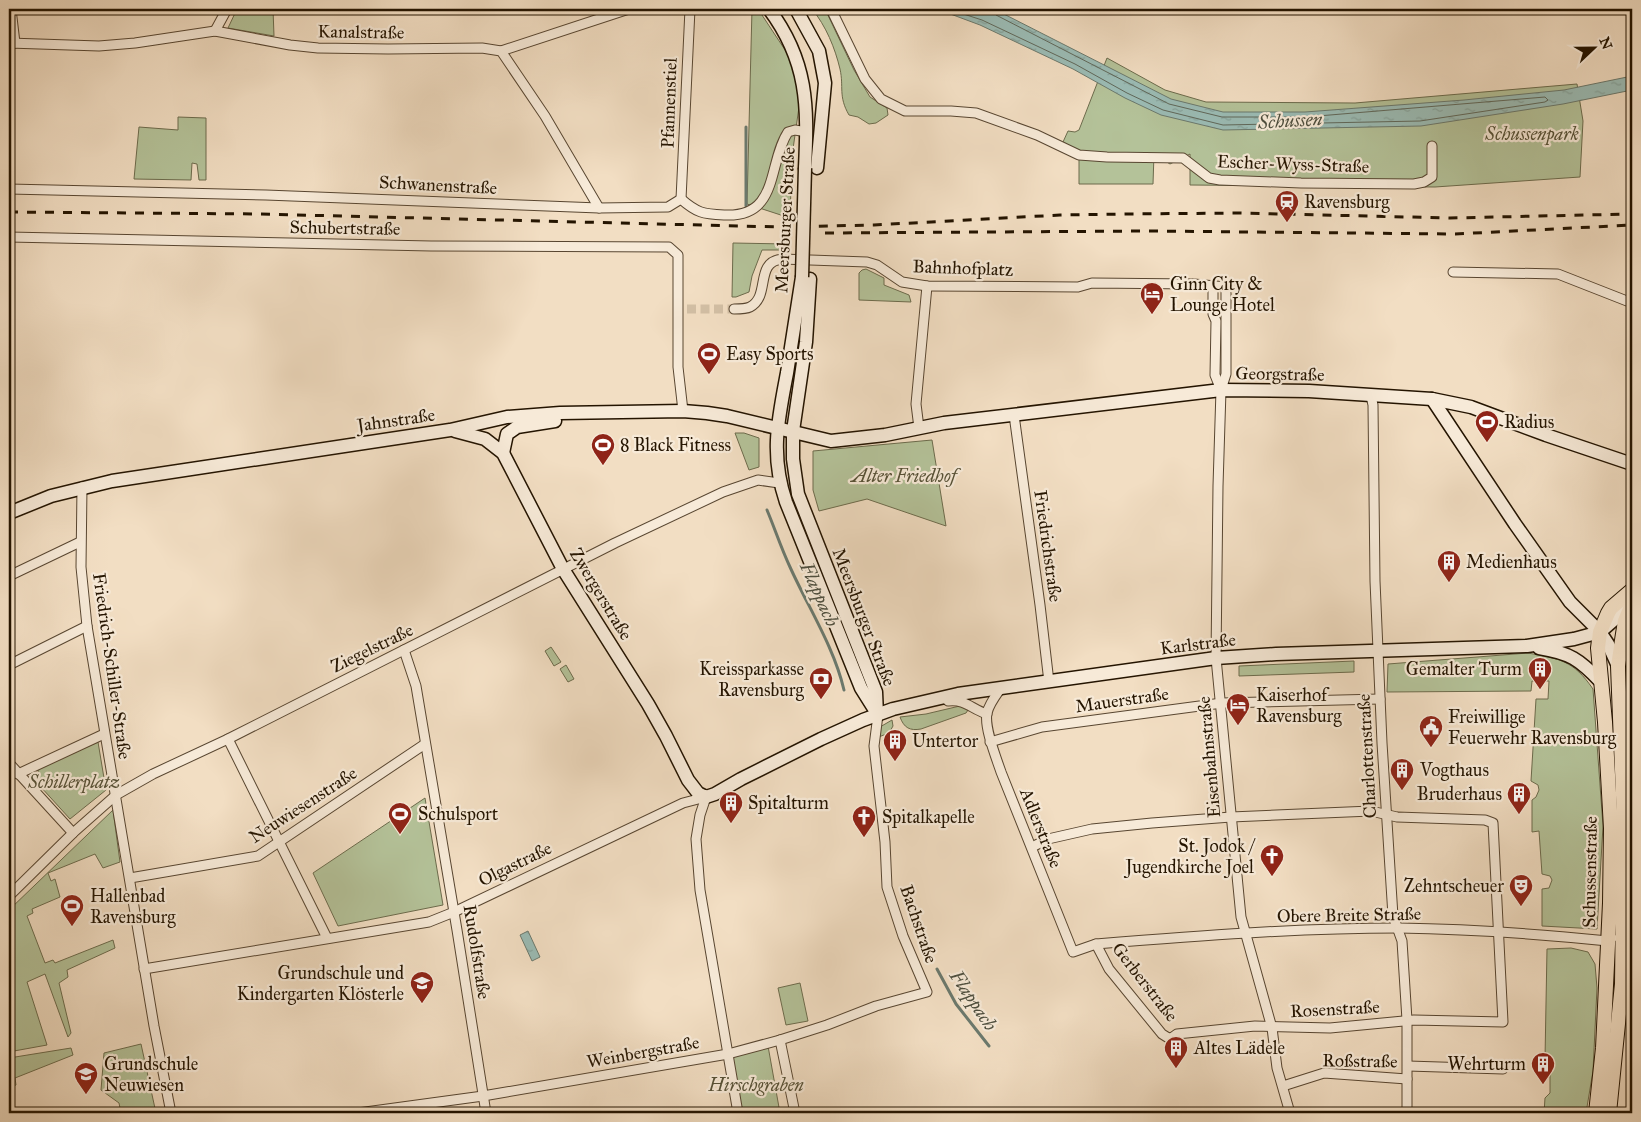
<svg xmlns="http://www.w3.org/2000/svg" width="1641" height="1122" viewBox="0 0 1641 1122" font-family="'IM FELL Great Primer',serif">
  <defs>
    <pattern id="water-ripples" width="26" height="14" patternUnits="userSpaceOnUse" patternTransform="scale(1.25)"><rect width="26" height="14" fill="#9bbcb5"/><path d="M2 4q2-2 4 0t4 0M15 11q2-2 4 0t4 0" fill="none" stroke="#85a19a"/></pattern>
  </defs>
  <rect width="100%" height="100%" fill="#f2dec3"/>
  <filter id="stains"><feTurbulence type="fractalNoise" baseFrequency=".004" numOctaves="4"/><feColorMatrix values="0 0 0 0 .2 0 0 0 0 .09 0 0 0 0 .02 0 0 0 .5 -.17"/></filter>
  <radialGradient id="worn" r=".72"><stop offset=".6" stop-color="#630" stop-opacity="0"/><stop offset="1" stop-color="#630" stop-opacity=".3"/></radialGradient>
  <g fill="#b4c299" stroke="#6c6b4c">
    <polygon points="237,9 273,9 274,36 228,28"/>
    <polygon points="752,9 758,9 793,62 800,100 792,156 790,218 747,204"/>
    <path d="M812,9H825L854,70L870,97L887,108L888,115L876,123L869,124L858,117L849,115C838,96 844,87 840,69C835,48 826,26 812,9Z"/>
    <polygon points="1107,58 1165,90 1206,102 1355,103 1577,84 1583,121 1580,177 1435,187 1190,185 1190,154 1170,164 1154,154 1153,184 1079,184 1079,151 1063,142 1068,131 1075,132 1079,130"/>
    <polygon points="178,117 206,118 206,180 199,180 197,164 192,163 191,180 134,179 139,127 178,130"/>
    <polygon points="733,243 786,244 785,250 762,250 752,276 749,292 736,297 732,297"/>
    <polygon points="866,269 884,278 884,285 909,295 911,302 859,300 859,273 862,270"/>
    <polygon points="735,433 744,433 759,438 759,467 749,470"/>
    <polygon points="932,440 946,526 867,499 819,511 813,490 813,451"/>
    <polygon points="551,647 561,662 554,666 545,651"/>
    <path d="M1528,653C1560,659 1573,660 1593,689L1603,826L1597,929L1542,926V889L1549,888L1552,880L1550,876L1542,874L1539,831L1532,832V800L1536,797L1539,790L1538,785L1531,781L1536,699H1548L1549,681H1532L1531,691L1387,692L1388,664Z"/>
    <polygon points="1354,661 1354,672 1239,676 1239,666"/>
    <polygon points="566,665 574,679 568,682 560,669"/>
    <path d="M964,705L967,707L968,710L966,713L921,729C910,731 904,728 900,717L926,714Z"/>
    <polygon points="892,720 893,726 889,733 876,738 880,727"/>
    <polygon points="98,742 106,790 70,819 40,786 38,769"/>
    <polygon points="425,798 443,905 338,926 313,873"/>
    <polygon points="113,810 120,862 103,868 95,854 48,873 51,881 55,879 60,897 32,909 33,913 27,916 45,963 53,960 55,963 113,940 115,948 67,970 68,977 59,983 71,1033 68,1037 45,974 27,982 47,1045 14,1051 9,1035 9,910"/>
    <polygon points="1571,948 1588,952 1595,964 1597,988 1593,1071 1586,1113 1544,1113 1545,1098 1550,1093 1550,1060 1545,1059 1547,949"/>
    <polygon points="800,983 808,1021 786,1025 778,988"/>
    <polygon points="141,1044 156,1113 121,1113 119,1103 101,1090 104,1053"/>
    <polygon points="768,1046 780,1113 741,1113 731,1056"/>
    <polygon points="71,1048 73,1055 15,1078 16,1085 9,1088 9,1058"/>
  </g>
  <g fill="url(#water-ripples)" stroke="#6b796d">
    <polygon points="937,9 994,9 1171,99 1223,112 1305,112 1464,100 1564,90 1632,76 1632,90 1563,104 1421,126 1223,130 1161,115 1125,98 1073,69 980,25"/>
    <polygon points="528,931 540,957 532,961 520,935"/>
  </g>
  <g fill="none" stroke-linecap="round" stroke-linejoin="round">
    <polyline stroke="#60685a" stroke-width="1" points="948,9 982,20 1075,64 1127,93 1163,110 1223,125 1420,121 1545,102 1548,100 1545,97 1306,117 1222,117 1169,104 996,15 993,9"/>
    <g stroke="#6b796d" stroke-width="3">
      <polyline points="746,206 746,127"/>
      <path d="M767,510C775,529 781,548 790,567C808,607 834,647 844,690"/>
      <polyline points="937,969 956,1004 989,1046"/>
    </g>
    <polyline stroke="#d3c0a6" stroke-width="9" stroke-dasharray="9 4.5" stroke-linecap="butt" points="687,309 734,309"/>
    <g stroke="#584631" stroke-width="11">
      <g id="street">
        <polyline points="11,9 15,43"/>
        <polyline points="831,9 865,79 881,99 905,111 951,111 976,113 1037,135 1079,155 1107,157 1183,158 1209,178 1220,180 1301,183 1414,184 1424,182 1432,177 1432,146"/>
        <polyline points="215,31 227,9"/>
        <polyline points="9,43 99,46 135,43 215,31 290,45 318,48 388,49 482,48 501,51 545,116 599,208"/>
        <polyline points="501,51 629,9"/>
        <polyline points="9,189 266,195 599,208 668,207 681,199"/>
        <polyline points="681,199 690,9"/>
        <path d="M681,199C697,213 703,214 724,215C780,218 767,164 788,132L795,130L807,132"/>
        <polyline points="9,237 431,246 669,247 678,255 678,367 683,411"/>
        <polyline points="1453,272 1558,274 1632,303"/>
        <polyline points="1213,287 1213,314 1216,321 1215,375 1221,390"/>
        <path d="M734,309C739,309 746,309 750,307C771,296 754,262 782,259L867,262L877,265L902,282L927,286L1078,287L1092,283L1194,284L1226,287V374L1221,390L1218,486L1216,658L1241,917L1272,1028L1277,1068L1290,1113"/>
        <polyline points="1371,396 1373,405 1375,581 1382,743 1393,916 1402,941 1407,1020 1407,1113"/>
        <polyline points="1014,415 1040,605 1049,682"/>
        <polyline points="919,428 916,404 927,286"/>
        <polyline points="82,487 81,567 87,626 154,1026 171,1113"/>
        <polyline points="9,576 80,542"/>
        <polyline points="1622,641 1632,639"/>
        <polyline points="404,650 416,686 457,930 486,1113"/>
        <polyline points="9,665 87,626"/>
        <path d="M1001,688C996,695 989,704 987,713C984,728 996,757 1001,772L1073,952L1096,944C1196,936 1298,928 1399,928C1469,929 1539,934 1608,941L1612,938"/>
        <path d="M948,701C966,699 971,709 987,714"/>
        <polyline points="228,739 327,938"/>
        <polyline points="990,742 1042,727 1222,703 1380,699"/>
        <polyline points="9,763 73,833"/>
        <polyline points="18,774 104,734"/>
        <polyline points="706,797 700,815 696,839 700,890 738,1113"/>
        <polyline points="1032,847 1048,839 1092,829 1152,823 1231,817 1371,811 1397,817 1485,820 1493,823 1503,1022 1414,1020 1330,1028 1255,1026 1177,1034 1170,1039 1162,1034 1109,969 1096,944"/>
        <polyline points="130,878 258,856 425,744"/>
        <polyline points="9,896 73,833 116,795 153,774 228,739 615,543 723,492 758,480 779,483"/>
        <polyline points="1630,902 1632,902"/>
        <polyline points="144,969 429,922 454,912 683,803 706,797"/>
        <polyline points="1622,984 1632,984"/>
        <polyline points="780,1040 795,1113"/>
        <polyline points="1408,1066 1503,1069"/>
        <polyline points="1283,1086 1324,1073 1407,1079"/>
        <polyline points="358,1113 483,1096 728,1054 780,1040 827,1025 876,1006 927,992 903,936 887,887 885,842 874,746 878,715"/>
      </g>
    </g>
    <g stroke="#241400" stroke-width="15">
      <g id="secondary">
        <path d="M769,9C808,61 808,106 805,168"/>
        <polyline points="796,9 819,51 825,83 817,168"/>
        <path d="M802,277C797,309 792,341 787,373C778,420 770,455 786,502L861,688L878,715"/>
        <polyline points="810,279 806,342 793,431 793,459 798,494 876,692 877,715"/>
        <polyline points="1432,399 1515,524 1570,602 1600,632 1608,644 1618,666"/>
        <polyline points="455,431 485,439 503,453 563,569 648,704 666,736 688,780 698,793 706,797 715,794 741,779 821,739 863,720 893,709 958,694 1216,658 1276,654 1527,646 1574,639 1600,632 1632,604"/>
        <polyline points="503,453 507,434 517,427 555,421"/>
        <polyline points="9,513 51,496 112,481 450,430 507,417 560,413 683,411 707,413 727,416 831,441 885,435 944,423 1221,390 1309,391 1432,399 1471,407 1546,435 1632,464"/>
        <path d="M1539,648C1570,653 1579,659 1601,682"/>
      </g>
    </g>
    <g stroke="#241400" stroke-width="16">
      <g id="primary">
        <polyline points="1596,1113 1603,1048 1610,903 1611,828 1605,722 1598,648 1600,632 1608,613 1611,608 1632,590"/>
        <polyline points="1609,1113 1622,984 1624,821 1618,666 1625,621 1632,604"/>
      </g>
    </g>
    <use href="#street" stroke="#f7ead8" stroke-width="9"/>
    <use href="#secondary" stroke="#f7ead8" stroke-width="12"/>
    <use href="#primary" stroke="#f2dec3" stroke-width="14"/>
    <g stroke="#241400" stroke-width="3" stroke-dasharray="9 9" stroke-linecap="butt">
      <polyline points="9,212 259,214 780,227 874,225 1060,215 1125,214 1240,213 1450,218 1632,214"/>
      <polyline points="825,233 1149,231 1455,234 1632,225"/>
    </g>
    <g stroke="#241400" stroke-width="15" stroke-linecap="butt">
      <polyline id="secondary-bridge" points="802,277 805,168"/>
    </g>
    <use href="#secondary-bridge" stroke="#f7ead8" stroke-width="12"/>
  </g>
  <defs>
    <g id="station-pin" transform="scale(1.25)"><path d="M0 17L-7.5 6A9.5 9.5 0 1 1 7.5 6Z" fill="#8f2418" stroke="#f7ead8"/><path d="M-3-6H3Q5-6 5-4V2Q5 4 3 4L4.5 6H3L1.5 4h-3L-3 6H-4.5L-3 4Q-5 4-5 2V-4Q-5-6-3-6ZM-3.5-4v3h7v-3ZM-3.5 1v1.5H-2V1ZM2 1v1.5H3.5V1Z" fill="#fff"/></g>
    <g id="hotel-pin" transform="scale(1.25)"><path d="M0 17L-7.5 6A9.5 9.5 0 1 1 7.5 6Z" fill="#8f2418" stroke="#f7ead8"/><path d="M-6-4.5h1.5V1H6V5H4.5V3h-9V5H-6ZM-4 0a1.8 1.8 0 1 1 3.6 0ZM.5 0V-2.5h3Q6-2.5 6 0Z" fill="#fff"/></g>
    <g id="stadium-pin" transform="scale(1.25)"><path d="M0 17L-7.5 6A9.5 9.5 0 1 1 7.5 6Z" fill="#8f2418" stroke="#f7ead8"/><path d="M0-5a6.5 5 0 1 0 0 10a6.5 5 0 1 0 0-10ZM-3.5-1.8h7v3.6h-7Z" fill="#fff"/></g>
    <g id="building-pin" transform="scale(1.25)"><path d="M0 17L-7.5 6A9.5 9.5 0 1 1 7.5 6Z" fill="#8f2418" stroke="#f7ead8"/><path d="M-4-6H4V6H1V3H-1V6H-4ZM-2.5-4.3h1.7v1.8h-1.7ZM.8-4.3h1.7v1.8H.8ZM-2.5-1h1.7V.8h-1.7ZM.8-1h1.7V.8H.8Z" fill="#fff"/></g>
    <g id="bank-pin" transform="scale(1.25)"><path d="M0 17L-7.5 6A9.5 9.5 0 1 1 7.5 6Z" fill="#8f2418" stroke="#f7ead8"/><path d="M-6-4H6V4H-6ZM0-2.3a2.3 2.3 0 1 0 0 4.6a2.3 2.3 0 1 0 0-4.6Z" fill="#fff"/></g>
    <g id="civic-pin" transform="scale(1.25)"><path d="M0 17L-7.5 6A9.5 9.5 0 1 1 7.5 6Z" fill="#8f2418" stroke="#f7ead8"/><path d="M-.6-6.5H3V-4.5H.6V-3L4-1V1h2V6H-6V1h2V-1L-.6-3ZM-1.2 2.5V6h2.4V2.5Z" fill="#fff"/></g>
    <g id="church-pin" transform="scale(1.25)"><path d="M0 17L-7.5 6A9.5 9.5 0 1 1 7.5 6Z" fill="#8f2418" stroke="#f7ead8"/><path d="M-1.2-6h2.4v3.5h3.3v2.4h-3.3V6h-2.4V-.1h-3.3v-2.4h3.3Z" fill="#fff"/></g>
    <g id="theatre-pin" transform="scale(1.25)"><path d="M0 17L-7.5 6A9.5 9.5 0 1 1 7.5 6Z" fill="#8f2418" stroke="#f7ead8"/><path d="M-5-5.5Q0-4 5-5.5V0Q5 5 0 6Q-5 5-5 0ZM-3.3-2.5H-1v1.5H-3.3ZM1-2.5H3.3v1.5H1ZM-2.8 1Q0 5.5 2.8 1Z" fill="#fff"/></g>
    <g id="school-pin" transform="scale(1.25)"><path d="M0 17L-7.5 6A9.5 9.5 0 1 1 7.5 6Z" fill="#8f2418" stroke="#f7ead8"/><path d="M0-5L7-2L0 1L-7-2ZM-4 1L0 2.5L4 1V4Q0 6-4 4Z" fill="#fff"/></g>
  </defs>
  <g fill-rule="evenodd">
    <use href="#station-pin" x="1287" y="202"/>
    <use href="#hotel-pin" x="1152" y="294"/>
    <use href="#stadium-pin" x="709" y="354"/>
    <use href="#stadium-pin" x="1487" y="422"/>
    <use href="#stadium-pin" x="603" y="445"/>
    <use href="#building-pin" x="1449" y="562"/>
    <use href="#building-pin" x="1540" y="669"/>
    <use href="#bank-pin" x="821" y="679"/>
    <use href="#hotel-pin" x="1238" y="705"/>
    <use href="#civic-pin" x="1431" y="727"/>
    <use href="#building-pin" x="895" y="741"/>
    <use href="#building-pin" x="1402" y="770"/>
    <use href="#building-pin" x="1519" y="794"/>
    <use href="#building-pin" x="731" y="803"/>
    <use href="#stadium-pin" x="400" y="814"/>
    <use href="#church-pin" x="864" y="817"/>
    <use href="#church-pin" x="1272" y="856"/>
    <use href="#theatre-pin" x="1521" y="886"/>
    <use href="#stadium-pin" x="72" y="906"/>
    <use href="#school-pin" x="422" y="983"/>
    <use href="#building-pin" x="1176" y="1048"/>
    <use href="#building-pin" x="1543" y="1064"/>
    <use href="#school-pin" x="86" y="1074"/>
  </g>
  <g text-anchor="middle" stroke-width="4.5" stroke-linejoin="round" paint-order="stroke">
    <g font-size="18" fill="#241400" stroke="#f7ead8">
      <text transform="translate(361 32) rotate(1)" y="6">Kanalstraße</text>
      <text transform="translate(669 103) rotate(-88)" y="6">Pfannenstiel</text>
      <text transform="translate(1293 164) rotate(2)" y="6">Escher-Wyss-Straße</text>
      <text transform="translate(438 185) rotate(3)" y="6">Schwanenstraße</text>
      <text transform="translate(785 220) rotate(-87)" y="6">Meersburger Straße</text>
      <text transform="translate(345 228) rotate(1)" y="6">Schubertstraße</text>
      <text transform="translate(963 268) rotate(2)" y="6">Bahnhofplatz</text>
      <text transform="translate(1280 374) rotate(1)" y="6">Georgstraße</text>
      <text transform="translate(396 420) rotate(-8)" y="6">Jahnstraße</text>
      <text transform="translate(1048 546) rotate(82)" y="6">Friedrichstraße</text>
      <text transform="translate(601 594) rotate(59)" y="6">Zwergerstraße</text>
      <text transform="translate(864 617) rotate(69)" y="6">Meersburger Straße</text>
      <text transform="translate(1198 644) rotate(-7)" y="6">Karlstraße</text>
      <text transform="translate(372 648) rotate(-26)" y="6">Ziegelstraße</text>
      <text transform="translate(112 666) rotate(82)" y="6">Friedrich-Schiller-Straße</text>
      <text transform="translate(1122 700) rotate(-8)" y="6">Mauerstraße</text>
      <text transform="translate(1367 756) rotate(-93)" y="6">Charlottenstraße</text>
      <text transform="translate(1209 757) rotate(-95)" y="6">Eisenbahnstraße</text>
      <text transform="translate(303 805) rotate(-33)" y="6">Neuwiesenstraße</text>
      <text transform="translate(1041 828) rotate(68)" y="6">Adlerstraße</text>
      <text transform="translate(515 864) rotate(-26)" y="6">Olgastraße</text>
      <text transform="translate(1590 872) rotate(-89)" y="6">Schussenstraße</text>
      <text transform="translate(1349 915) rotate(-1)" y="6">Obere Breite Straße</text>
      <text transform="translate(919 924) rotate(71)" y="6">Bachstraße</text>
      <text transform="translate(477 952) rotate(81)" y="6">Rudolfstraße</text>
      <text transform="translate(1145 982) rotate(52)" y="6">Gerberstraße</text>
      <text transform="translate(1335 1009) rotate(-3)" y="6">Rosenstraße</text>
      <text transform="translate(643 1052) rotate(-10)" y="6">Weinbergstraße</text>
      <text transform="translate(1360 1061) rotate(1)" y="6">Roßstraße</text>
    </g>
    <g font-size="18" font-style="italic" fill="#565136" stroke="#f7ead8">
      <text x="1532" y="140">Schussenpark</text>
      <text x="904" y="482">Alter Friedhof</text>
      <text x="74" y="788">Schillerplatz</text>
      <text x="756" y="1091">Hirschgraben</text>
    </g>
    <g font-size="18" fill="#241400" stroke="#f7ead8" text-anchor="start">
      <text x="1304" y="208">Ravensburg</text>
      <text x="1170" y="290">Ginn City &amp;<tspan x="1170" dy="21">Lounge Hotel</tspan></text>
      <text x="726" y="360">Easy Sports</text>
      <text x="1504" y="428">Radius</text>
      <text x="620" y="451">8 Black Fitness</text>
      <text x="1466" y="568">Medienhaus</text>
      <text x="804" y="675" text-anchor="end">Kreissparkasse<tspan x="804" dy="21">Ravensburg</tspan></text>
      <text x="1522" y="675" text-anchor="end">Gemalter Turm</text>
      <text x="1256" y="701">Kaiserhof<tspan x="1256" dy="21">Ravensburg</tspan></text>
      <text x="1448" y="723">Freiwillige<tspan x="1448" dy="21">Feuerwehr Ravensburg</tspan></text>
      <text x="912" y="747">Untertor</text>
      <text x="1420" y="776">Vogthaus</text>
      <text x="1502" y="800" text-anchor="end">Bruderhaus</text>
      <text x="748" y="809">Spitalturm</text>
      <text x="418" y="820">Schulsport</text>
      <text x="882" y="823">Spitalkapelle</text>
      <text x="1254" y="852" text-anchor="end">St. Jodok /<tspan x="1254" dy="21">Jugendkirche Joel</tspan></text>
      <text x="1504" y="892" text-anchor="end">Zehntscheuer</text>
      <text x="90" y="902">Hallenbad<tspan x="90" dy="21">Ravensburg</tspan></text>
      <text x="404" y="979" text-anchor="end">Grundschule und<tspan x="404" dy="21">Kindergarten Klösterle</tspan></text>
      <text x="1194" y="1054">Altes Lädele</text>
      <text x="104" y="1070">Grundschule<tspan x="104" dy="21">Neuwiesen</tspan></text>
      <text x="1526" y="1070" text-anchor="end">Wehrturm</text>
    </g>
    <g font-size="19" font-style="italic" fill="#4e4f3f" stroke="#f7ead8">
      <text transform="translate(1290 120) rotate(-3)" y="7">Schussen</text>
      <text transform="translate(820 594) rotate(66)" y="7">Flappach</text>
      <text transform="translate(974 1000) rotate(56)" y="7">Flappach</text>
    </g>
  </g>
  <rect width="1641" height="1122" fill="none" stroke="#f2dec3" stroke-width="30"/>
  <rect x="10" y="10" width="1621" height="1102" fill="none" stroke="#241400" stroke-width="2.5"/>
  <rect x="15" y="15" width="1611" height="1092" fill="none" stroke="#241400"/>
  <g transform="translate(1594 48) rotate(68)" stroke="#f7ead8" stroke-width="4" paint-order="stroke">
  <path d="M0-4L9 19L0 12L-9 19Z" fill="#241400"/>
  <text y="-8" font-size="14" font-weight="bold" text-anchor="middle" fill="#241400">N</text>
  </g>
  <rect width="100%" height="100%" filter="url(#stains)"/>
  <rect width="100%" height="100%" fill="url(#worn)"/>
</svg>
